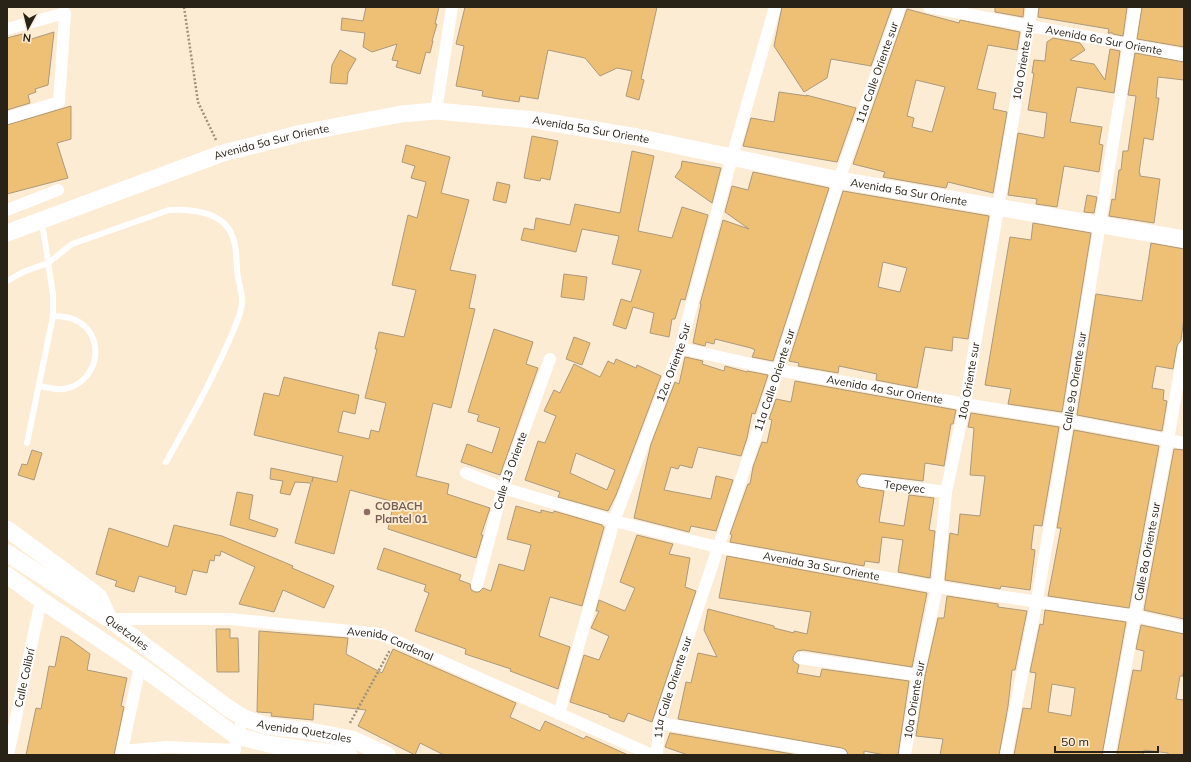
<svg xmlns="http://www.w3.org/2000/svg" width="1191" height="762" viewBox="0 0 1191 762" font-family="Mulish,sans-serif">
  <rect width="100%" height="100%" fill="#fcecd3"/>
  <g fill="#eec075" stroke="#ac997c" fill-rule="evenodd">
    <polygon points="366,7 439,7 435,24 437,24 432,41 433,41 430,53 426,52 420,74 396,67 398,61 392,60 397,44 372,52 363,47 365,33 341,30 342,18 363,21"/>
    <polygon points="465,7 657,7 641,79 644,80 639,100 626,96 632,71 617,68 600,76 585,58 548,50 538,99 520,96 519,102 499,99 482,96 483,91 456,86 464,46 456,44"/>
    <polygon points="782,7 892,7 871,66 831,59 827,78 804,92 774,46"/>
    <polygon points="995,7 1024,7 1023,17 995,12"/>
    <polygon points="1039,7 1127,7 1123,36 1113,34 1113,33 1108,33 1109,29 1038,17"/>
    <polygon points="1142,7 1184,7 1184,47 1137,39"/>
    <path d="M907,9L959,23L960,20L1020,32L1017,50L988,45L977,89L996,93L993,109L1007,112L993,193L948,182L946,188L883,177L885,172L853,164ZM916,80L945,87L932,132L912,127L914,118L907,116Z"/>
    <polygon points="54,32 48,85 35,89 36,92 28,95 30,103 7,110 7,38 26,33 28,40"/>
    <polygon points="1053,38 1080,43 1085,50 1070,60 1094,64 1105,80 1110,49 1120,51 1114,93 1077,87 1070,122 1102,127 1099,144 1103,145 1099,172 1064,166 1057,207 1036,204 1037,199 1008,195 1018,133 1044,138 1047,113 1028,110 1034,73 1032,73 1034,60 1045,61 1047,42"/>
    <polygon points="340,50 356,59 348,73 347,84 330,83 332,65"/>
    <polygon points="1135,53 1184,62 1184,80 1158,77 1156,98 1159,98 1153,140 1144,138 1139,173 1140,173 1140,176 1160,179 1154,223 1109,216 1112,199 1115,200 1119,170 1121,170 1123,151 1128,151 1136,96 1128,95"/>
    <polygon points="779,92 807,96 806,95 856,108 837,162 743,146 751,118 774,122"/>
    <polygon points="71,106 71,139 57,143 68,178 7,194 7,125"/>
    <polygon points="532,136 558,141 550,180 541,178 540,181 524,178"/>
    <polygon points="406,145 450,157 441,193 469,200 450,270 476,275 469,308 475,309 451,408 433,403 416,476 449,484 447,494 490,508 481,535 483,535 476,558 388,529 394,502 350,490 334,554 295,543 311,483 295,482 290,495 280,493 283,481 270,479 271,468 313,477 312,482 313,477 337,482 343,456 254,435 264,393 279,396 284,377 359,395 355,414 343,411 338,432 369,439 371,430 379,432 386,403 365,398 377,349 375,349 379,332 404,337 416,290 392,285 408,215 417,218 426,182 411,178 415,166 402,162"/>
    <polygon points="632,151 654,156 638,231 672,238 682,207 708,215 685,300 681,299 675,319 672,319 669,337 650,333 654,313 633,307 626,329 613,325 621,299 631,302 641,270 612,264 619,236 582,229 576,252 521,240 524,228 534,230 536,218 570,225 575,204 620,213"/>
    <polygon points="682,161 721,168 712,203 675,177 681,168"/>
    <polygon points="753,172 829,188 773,361 752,357 755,350 751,348 715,339 714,344 706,342 705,346 693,343 701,304 700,304 723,220 749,229 725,212 732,186 748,190"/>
    <polygon points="497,182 510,185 506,203 493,200"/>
    <path d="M843,191L989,216L968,339L953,337L952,351L925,347L917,388L876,380L877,374L839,366L838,373L798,366L799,363L789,361ZM883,262L907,268L900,292L878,287Z"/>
    <polygon points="1087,195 1097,197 1094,213 1084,212"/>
    <polygon points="1033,223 1091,233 1062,412 1008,404 1011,389 985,385 1010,237 1031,240"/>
    <polygon points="1151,243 1184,249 1184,318 1181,340 1177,346 1173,369 1156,366 1152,388 1164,390 1163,400 1167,401 1162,431 1077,415 1096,294 1142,301"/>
    <polygon points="564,274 587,277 584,300 561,297"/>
    <polygon points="494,329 533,342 526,364 538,368 500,475 461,462 467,444 492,453 500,428 477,421 479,415 468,412"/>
    <polygon points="574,337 590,343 582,365 566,359"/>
    <polygon points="685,357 703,361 702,364 724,371 725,366 747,372 747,371 768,375 755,414 752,413 747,438 741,456 698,447 692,468 680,465 678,469 671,467 664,490 711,499 716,476 733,480 716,531 691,526 689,532 634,518 651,444 675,382 679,384"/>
    <path d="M616,359L636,368L637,365L661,376L616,495L608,511L558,497L560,492L525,480L538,441L545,443L556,416L544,411L554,390L560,393L574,364L600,377L608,361L614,364ZM576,453L615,470L607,490L570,473Z"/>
    <polygon points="795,381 956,410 953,424 951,424 944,466 925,463 923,481 865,474 861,474 857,480 857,483 860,487 884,491 879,522 904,526 909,495 934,498 929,530 935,531 930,578 898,572 903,540 882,537 879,563 865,561 864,566 730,542 732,535 730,534 748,484 750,484 753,467 762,442 767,443 772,420 769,419 776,399 791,402"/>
    <polygon points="971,413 1059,427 1042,526 1034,525 1031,549 1035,550 1030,590 1001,586 1000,589 945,580 950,533 958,535 960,514 980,516 985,476 970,475 974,428 968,427"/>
    <polygon points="1074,430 1159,446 1129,608 1048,596 1061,528 1057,528"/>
    <polygon points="1174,449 1184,450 1184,619 1144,610"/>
    <polygon points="32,450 42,453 34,480 18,475 22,464 27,465"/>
    <polygon points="237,492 253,495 249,519 278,529 275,537 230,525"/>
    <polygon points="516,506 541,513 541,510 553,513 554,511 602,525 602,526 604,527 582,606 550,597 539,636 570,647 558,689 510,671 511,669 465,654 466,649 415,631 429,593 424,591 426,585 377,569 384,548 461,575 459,580 470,584 471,590 475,592 479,592 483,588 491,591 499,564 524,571 531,545 507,539"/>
    <polygon points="174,525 222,536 293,566 292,568 334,586 324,608 283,590 274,612 239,604 255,567 221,551 220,556 215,555 214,561 210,560 207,573 193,570 186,595 175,592 176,587 139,576 134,592 115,586 117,581 96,574 109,528 168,547"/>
    <polygon points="637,535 673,544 669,554 690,558 685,587 696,591 652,722 628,713 624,722 609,717 609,715 570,702 584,655 599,660 609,636 591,628 599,611 596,611 599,600 625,611 635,588 620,582"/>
    <polygon points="727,556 927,593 912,667 803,650 797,651 793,657 793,661 799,665 797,673 820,677 822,669 909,681 898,755 885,755 864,751 864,755 848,755 846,750 842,748 678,719 686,682 691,683 698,653 717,657 704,630 708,609 774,626 774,628 794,633 794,631 807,634 811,612 719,598"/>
    <polygon points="947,596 998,604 998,607 1027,611 1015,670 1012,670 1008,706 999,755 940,755 943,739 916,736 925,676 938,618 944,618"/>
    <path d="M1045,610L1126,622L1102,755H1014L1023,708L1031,709L1036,673L1030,672L1040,624L1043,625ZM1052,684L1075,688L1071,716L1048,712Z"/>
    <polygon points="1141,625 1184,634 1184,666 1183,676 1180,676 1176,699 1184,700 1184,755 1168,755 1168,753 1144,750 1143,755 1117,755 1133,670 1141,671 1144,651 1136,649"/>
    <polygon points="216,629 230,629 230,638 238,638 239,672 217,672"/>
    <polygon points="259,631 348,638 346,654 382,673 393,649 516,703 510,717 540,731 545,721 584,739 586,736 628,755 444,755 420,743 415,755 358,726 366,710 314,704 313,720 271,716 272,713 258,712 257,712"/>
    <polygon points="61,636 68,638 90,654 87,670 127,678 121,706 124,707 114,755 26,755 36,708 41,709 49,666 55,667"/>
    <polygon points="670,733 798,755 688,755 665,747"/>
  </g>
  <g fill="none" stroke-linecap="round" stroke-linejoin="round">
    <g stroke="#9e927f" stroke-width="2.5" stroke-dasharray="2 2" stroke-linecap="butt">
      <polyline points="184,7 198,102 216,140"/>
      <polyline points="350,723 390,650"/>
    </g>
    <g stroke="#fff" stroke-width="6">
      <path d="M7,281L23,272L48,263L72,244L169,210C192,209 225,212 233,238C237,248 236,258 237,268C237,281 243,291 242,304C240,318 233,331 228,343C210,384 188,423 166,462"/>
      <path d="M39,386C46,387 56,390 63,389C96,385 108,340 79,322C71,317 62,316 53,316"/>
      <polyline points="27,443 53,316 53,295 42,222"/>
    </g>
    <g stroke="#fff" stroke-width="12">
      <path id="s1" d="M929,7L1184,55"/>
      <polyline points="7,29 65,13 59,102 7,118"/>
      <polyline points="436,111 452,7"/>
      <polyline points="7,210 58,190"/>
      <path id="s2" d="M680,348L778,370L965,404L1068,421L1184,443"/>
      <path id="s3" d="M466,473L503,488L614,521L717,547L937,587L1135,616L1184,627"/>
      <path id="s4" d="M864,481L946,492"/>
      <path id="s5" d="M477,585L503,488L550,359"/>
      <path id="s6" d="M109,619H230L380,634L652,755"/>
      <polyline points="800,658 918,675"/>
      <path id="s7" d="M559,714L614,521L680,348L732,157L775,7"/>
      <polyline points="659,723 841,755"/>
      <polyline points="122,751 166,747 235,750 236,736 244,718"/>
      <path id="s8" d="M8,755L41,600"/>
      <polyline points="121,755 140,666"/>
      <path id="s9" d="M657,755L659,723L778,370L839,180L900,7"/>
      <path id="s10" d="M905,755L918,675L937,587L946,492L965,404L1032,7"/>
      <path id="s11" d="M1006,755L1037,600L1068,421L1135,7"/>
      <path id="s12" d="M1109,755L1168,440L1184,347"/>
    </g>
    <g stroke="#fff" stroke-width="17">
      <path id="s13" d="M7,233L223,153L302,133L401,114L436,111L535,120L637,137L839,180L1184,239"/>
      <polyline points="7,529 93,592 99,597 109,619"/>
      <path id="s14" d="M7,553L109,619L228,708L244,718L267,726L310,731L352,739L387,755"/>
      <polyline points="7,575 41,600 140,666 236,736 273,745 349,755"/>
    </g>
  </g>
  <circle fill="#8d6e63" stroke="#fcecd3" stroke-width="1.5" cx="367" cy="512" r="4"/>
  <g text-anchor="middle" stroke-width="3.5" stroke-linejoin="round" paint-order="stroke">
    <g font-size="11" fill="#292217" stroke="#fcecd3">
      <text dy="4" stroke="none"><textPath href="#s1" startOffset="178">Avenida 6a Sur Oriente</textPath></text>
      <text dy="4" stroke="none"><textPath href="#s10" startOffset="704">10a Oriente sur</textPath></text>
      <text dy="4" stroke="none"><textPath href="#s9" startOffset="718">11a Calle Oriente sur</textPath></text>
      <text dy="4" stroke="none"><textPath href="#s13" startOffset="604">Avenida 5a Sur Oriente</textPath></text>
      <text dy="4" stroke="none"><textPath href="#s13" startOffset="280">Avenida 5a Sur Oriente</textPath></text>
      <text dy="4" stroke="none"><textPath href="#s13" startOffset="928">Avenida 5a Sur Oriente</textPath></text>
      <text dy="4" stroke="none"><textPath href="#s7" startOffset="370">12a. Oriente Sur</textPath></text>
      <text dy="4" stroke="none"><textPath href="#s9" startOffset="394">11a Calle Oriente sur</textPath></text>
      <text dy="4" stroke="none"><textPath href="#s10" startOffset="380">10a Oriente sur</textPath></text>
      <text dy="4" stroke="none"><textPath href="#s11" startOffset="380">Calle 9a Oriente sur</textPath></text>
      <text dy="4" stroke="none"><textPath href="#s2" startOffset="209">Avenida 4a Sur Oriente</textPath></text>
      <text dy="4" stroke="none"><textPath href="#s5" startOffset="119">Calle 13 Oriente</textPath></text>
      <text dy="4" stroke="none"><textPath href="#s4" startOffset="41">Tepeyec</textPath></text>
      <text dy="4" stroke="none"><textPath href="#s12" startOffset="207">Calle 8a Oriente sur</textPath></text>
      <text dy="4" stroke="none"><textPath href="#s3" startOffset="368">Avenida 3a Sur Oriente</textPath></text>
      <text dy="4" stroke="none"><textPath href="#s14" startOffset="144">Quetzales</textPath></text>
      <text dy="4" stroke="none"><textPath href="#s6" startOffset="284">Avenida Cardenal</textPath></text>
      <text dy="4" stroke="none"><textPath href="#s8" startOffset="79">Calle Colibrí</textPath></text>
      <text dy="4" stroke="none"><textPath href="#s9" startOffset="70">11a Calle Oriente sur</textPath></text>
      <text dy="4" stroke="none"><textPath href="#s10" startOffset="56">10a Oriente sur</textPath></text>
      <text dy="4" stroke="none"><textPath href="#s14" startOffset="351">Avenida Quetzales</textPath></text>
    </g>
    <g font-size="11" font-weight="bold" fill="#785e54" stroke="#fcecd3" text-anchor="start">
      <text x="375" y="510">COBACH<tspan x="375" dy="13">Plantel 01</tspan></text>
    </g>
  </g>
  <rect width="1191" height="762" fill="none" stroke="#292217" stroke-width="16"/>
  <g transform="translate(28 28) rotate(187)" stroke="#fcecd3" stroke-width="3" paint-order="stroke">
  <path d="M0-3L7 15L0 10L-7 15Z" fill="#292217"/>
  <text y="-6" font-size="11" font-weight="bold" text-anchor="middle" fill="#292217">N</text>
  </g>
  <path d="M1055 746v6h103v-6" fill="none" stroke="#292217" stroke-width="2"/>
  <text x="1061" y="746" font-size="12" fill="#292217" stroke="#fcecd3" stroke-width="3" paint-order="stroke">50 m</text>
</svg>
